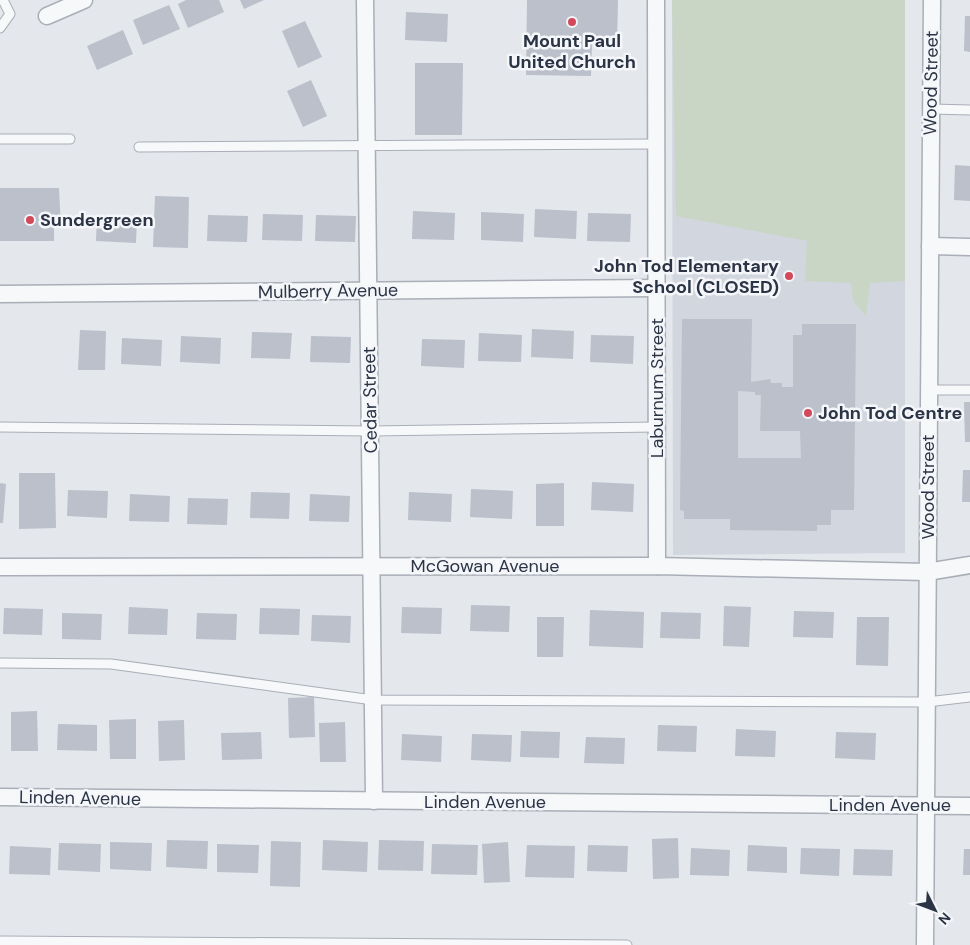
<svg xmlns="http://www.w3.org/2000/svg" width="970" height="945" viewBox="0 0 970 945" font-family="'DM Sans',sans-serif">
  <rect width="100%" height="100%" fill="#e4e7ec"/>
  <polygon fill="#d2d6de" points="672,0 905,0 905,553 673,555"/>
  <polygon fill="#c9d6c5" points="672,0 905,0 905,281 870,283 866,316 853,301 851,283 805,281 807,241 676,216"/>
  <g fill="#bbc0ca" fill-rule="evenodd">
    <polygon points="186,0 219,0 224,12 188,28 178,4"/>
    <polygon points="240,0 264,0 244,9"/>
    <polygon points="527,0 618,0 617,44 592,44 591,76 526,75"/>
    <polygon points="169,5 180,29 143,45 133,20"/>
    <polygon points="406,12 448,14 447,42 405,40"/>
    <polygon points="965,16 970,16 970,52 964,51"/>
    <polygon points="305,21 322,57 298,68 282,31"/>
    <polygon points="123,30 133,54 97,70 87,46"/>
    <polygon points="415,63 463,63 462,135 415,135"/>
    <polygon points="311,80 327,116 303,127 287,91"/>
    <polygon points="955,165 970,166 970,201 954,200"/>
    <polygon points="0,188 59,188 61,228 54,228 54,241 0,241"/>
    <polygon points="155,196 189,197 188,248 153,247"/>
    <polygon points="535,209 577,211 576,239 534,237"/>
    <polygon points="413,211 455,213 454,240 412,239"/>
    <polygon points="481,212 524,214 523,242 481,240"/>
    <polygon points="588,213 631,214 630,242 587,241"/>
    <polygon points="263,214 303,215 302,241 262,240"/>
    <polygon points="97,215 137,217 136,243 96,241"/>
    <polygon points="208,215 248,216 247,242 207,241"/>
    <polygon points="316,215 356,216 355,242 315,241"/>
    <path d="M682,319H752L751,382L770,379L771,383H782V387H793V335H802V324H856L854,510H831V525H817V531L730,530V519H684V511L680,510ZM738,391L755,392V395H761L760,431H800L801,458H738Z"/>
    <polygon points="532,329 574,331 573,359 531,357"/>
    <polygon points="80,330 106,331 105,370 78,370"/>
    <polygon points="252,332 292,333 290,359 251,358"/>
    <polygon points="479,333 522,335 521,362 478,361"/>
    <polygon points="591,335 634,336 633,364 590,362"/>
    <polygon points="181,336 221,338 220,364 180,362"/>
    <polygon points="311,336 351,337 350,363 310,362"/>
    <polygon points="122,338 162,340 161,366 121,364"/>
    <polygon points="422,339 465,340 464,368 421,366"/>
    <polygon points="964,402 970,402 970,442 965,442"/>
    <polygon points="963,470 970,470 970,502 962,502"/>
    <polygon points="19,473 55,473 56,528 19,529"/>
    <polygon points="592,482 634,484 633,512 591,510"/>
    <polygon points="0,483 6,484 3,523 0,523"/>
    <polygon points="564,483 564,526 536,526 536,484"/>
    <polygon points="471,489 513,491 512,519 470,517"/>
    <polygon points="68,490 108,491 107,518 67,516"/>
    <polygon points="251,492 290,493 289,519 250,518"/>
    <polygon points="409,492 452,494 451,522 408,520"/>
    <polygon points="130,494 170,496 169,522 129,521"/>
    <polygon points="310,494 350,496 349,522 309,521"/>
    <polygon points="188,498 228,499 227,525 187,524"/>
    <polygon points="471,605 510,606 509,632 470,631"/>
    <polygon points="724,606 751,607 749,647 723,646"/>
    <polygon points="129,607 168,609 167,635 128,634"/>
    <polygon points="402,607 442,608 441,634 401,633"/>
    <polygon points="4,608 43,609 42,635 3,634"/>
    <polygon points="260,608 300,609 299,635 259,634"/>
    <polygon points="590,610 644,612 643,648 589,646"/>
    <polygon points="794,611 834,612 833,638 793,637"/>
    <polygon points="661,612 701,613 700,639 660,638"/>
    <polygon points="62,613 102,614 101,640 62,639"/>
    <polygon points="197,613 237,614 236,640 196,639"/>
    <polygon points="312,615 351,616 350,643 311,641"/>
    <polygon points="537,617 564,617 563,657 537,657"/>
    <polygon points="857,617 889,617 888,666 856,665"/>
    <polygon points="314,697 315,737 289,738 288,698"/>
    <polygon points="37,711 38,751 11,751 11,712"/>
    <polygon points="136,719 136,759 110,759 109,720"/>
    <polygon points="184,720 185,760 159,761 158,721"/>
    <polygon points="345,722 346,762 320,762 319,723"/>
    <polygon points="58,724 97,725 97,751 57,750"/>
    <polygon points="658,725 697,726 696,752 657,751"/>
    <polygon points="736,729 776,731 775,757 735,756"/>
    <polygon points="521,731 560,732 559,758 520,757"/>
    <polygon points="261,732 262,759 222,760 221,733"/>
    <polygon points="836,732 876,733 875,760 835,758"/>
    <polygon points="402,734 442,736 441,762 401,760"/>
    <polygon points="472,734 512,735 511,762 471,760"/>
    <polygon points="586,737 625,738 624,764 584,763"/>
    <polygon points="678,838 679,878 653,879 652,839"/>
    <polygon points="167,840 208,841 207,869 166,867"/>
    <polygon points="323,840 368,842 367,872 322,870"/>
    <polygon points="379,840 424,841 423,871 378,870"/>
    <polygon points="271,841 301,842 300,887 270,886"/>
    <polygon points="110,842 152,843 151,871 110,869"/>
    <polygon points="508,842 510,882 484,883 482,844"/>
    <polygon points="59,843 101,844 100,872 58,870"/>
    <polygon points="217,844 259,845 258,873 217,872"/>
    <polygon points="432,844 478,845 477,875 431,874"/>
    <polygon points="527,845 575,846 574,878 525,877"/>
    <polygon points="588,845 628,846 627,872 587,871"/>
    <polygon points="748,845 787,847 787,873 747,871"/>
    <polygon points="10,846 51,848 50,875 9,874"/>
    <polygon points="691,848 730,850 729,876 690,875"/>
    <polygon points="801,848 840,849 839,876 800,874"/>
    <polygon points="854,849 893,850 892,876 853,875"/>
    <polygon points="964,849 970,849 970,875 963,875"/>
  </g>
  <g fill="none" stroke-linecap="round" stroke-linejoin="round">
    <g stroke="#a9aeb7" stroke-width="11">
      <g id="lane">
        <polyline points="0,28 10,14 3,0"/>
        <polyline points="931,109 970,110"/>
        <polyline points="0,139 70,139"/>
        <polyline points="139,147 656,144"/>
        <polyline points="929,390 970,390"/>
        <polyline points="0,427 370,431 657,427"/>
        <polyline points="0,663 111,664 373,700 927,702 970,697"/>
        <polyline points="0,941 627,945"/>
      </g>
    </g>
    <g stroke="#a9aeb7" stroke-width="19">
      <g id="street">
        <polyline points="365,0 374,801"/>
        <polyline points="656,0 657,566"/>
        <polyline points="47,16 84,0"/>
        <polyline points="930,246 970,247"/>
        <polyline points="0,294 657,288"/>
        <polyline points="0,567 657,566 927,572 970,565"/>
        <polyline points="0,797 970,806"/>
        <polyline points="925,945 932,0"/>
      </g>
    </g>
    <use href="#lane" stroke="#f7f8fa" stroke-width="9"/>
    <use href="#street" stroke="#f7f8fa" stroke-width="16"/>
  </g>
  <g fill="#d1495b" stroke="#f4f6f9" stroke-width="2">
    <circle cx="572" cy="22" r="5"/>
    <circle cx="30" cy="220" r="5"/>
    <circle cx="789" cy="276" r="5"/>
    <circle cx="808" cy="413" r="5"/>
  </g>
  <g text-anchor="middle" stroke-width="5" stroke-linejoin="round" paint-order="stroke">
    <g font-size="18" font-weight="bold" fill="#2b3445" stroke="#f4f6f9" text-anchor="start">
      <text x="572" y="47" text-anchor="middle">Mount Paul<tspan x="572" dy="21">United Church</tspan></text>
      <text x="40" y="226">Sundergreen</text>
      <text x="779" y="272" text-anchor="end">John Tod Elementary<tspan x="779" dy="21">School (CLOSED)</tspan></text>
      <text x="818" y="419">John Tod Centre</text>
    </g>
    <g font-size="18" fill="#2b3445" stroke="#f4f6f9">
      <text transform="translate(931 83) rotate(-89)" y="6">Wood Street</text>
      <text transform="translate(328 291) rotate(-1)" y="6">Mulberry Avenue</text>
      <text transform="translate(657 388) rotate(-90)" y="6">Laburnum Street</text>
      <text transform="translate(370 400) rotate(-91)" y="6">Cedar Street</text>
      <text transform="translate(928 487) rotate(-90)" y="6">Wood Street</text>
      <text x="485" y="572">McGowan Avenue</text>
      <text transform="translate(80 798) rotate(1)" y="6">Linden Avenue</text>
      <text x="485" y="808">Linden Avenue</text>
      <text x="890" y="811">Linden Avenue</text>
    </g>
  </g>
  <g transform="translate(935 910) rotate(132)" stroke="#f4f6f9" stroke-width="4" paint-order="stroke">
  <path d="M0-4L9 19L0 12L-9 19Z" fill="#2b3445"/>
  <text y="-8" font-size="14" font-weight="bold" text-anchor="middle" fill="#2b3445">N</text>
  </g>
</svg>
